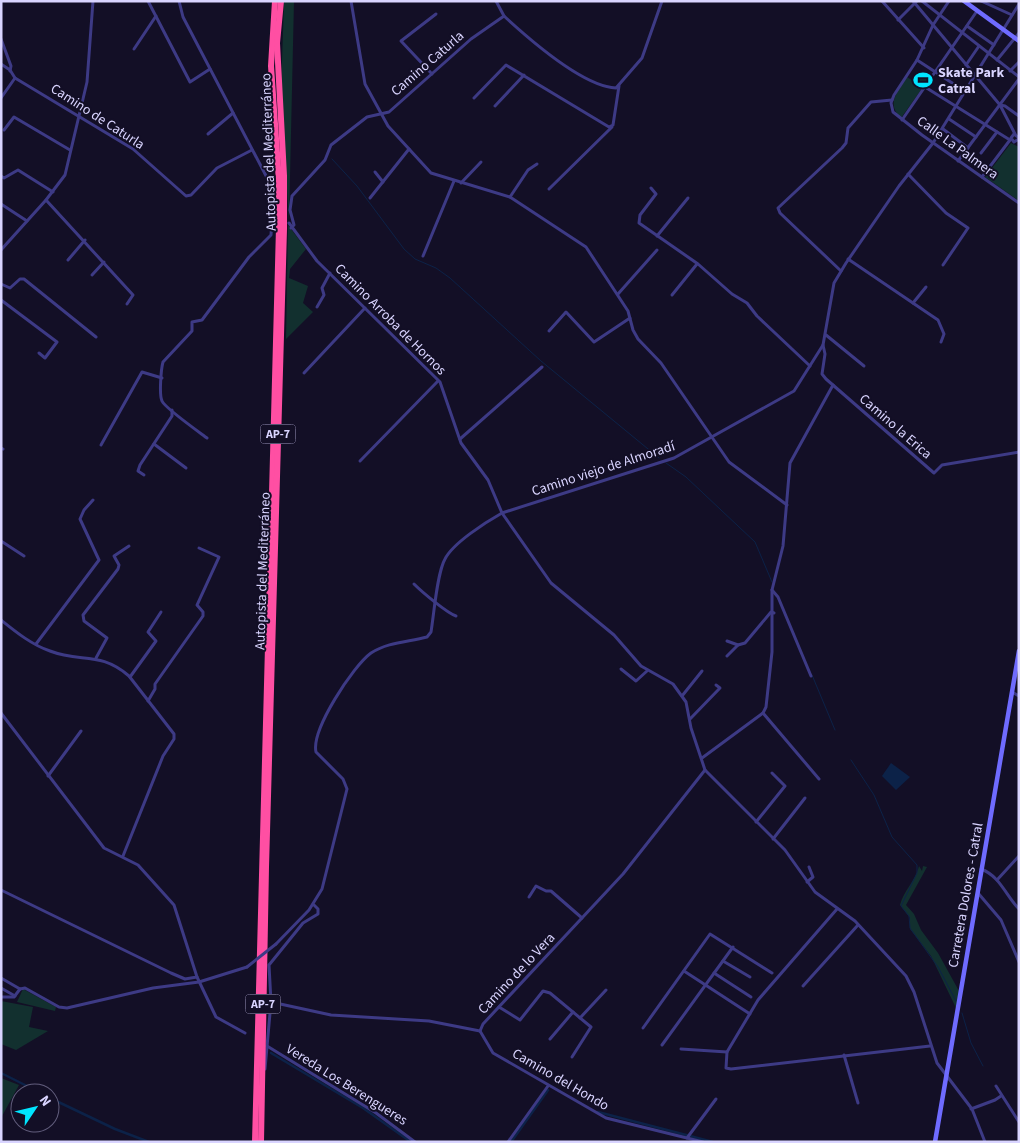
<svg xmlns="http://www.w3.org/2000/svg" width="1020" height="1143" viewBox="0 0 1020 1143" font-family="'Source Sans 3',sans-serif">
  <rect width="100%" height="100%" fill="#130f26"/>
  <g fill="#12302f">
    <polygon points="284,1 294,1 289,221 281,91"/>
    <path d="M923,71L931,76L901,118C886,104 897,92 907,77L916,83Z"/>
    <polygon points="1011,143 1019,147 1019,201 985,177"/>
    <polygon points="288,225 306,249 290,269 289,278 308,286 303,303 313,312 286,339"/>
    <path d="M919,866L922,871L923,866L927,867L906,905L914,914L921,930L938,953L959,991L956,1008L931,956L910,929V918L900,905C904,890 916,880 919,866Z"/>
    <polygon points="23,989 56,1007 55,1011 17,1002"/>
    <polygon points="1,1001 33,1007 29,1027 48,1031 16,1050 1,1044"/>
    <polygon points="1,1078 19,1085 1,1118"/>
  </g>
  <polygon fill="#0c2248" points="891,763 910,777 896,790 882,776"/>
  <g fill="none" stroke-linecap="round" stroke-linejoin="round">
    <g stroke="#0c2248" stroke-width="1">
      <polyline points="332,159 357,186 404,249 415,259 436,268 450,278 541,361 659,458"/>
      <polyline points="666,463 686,477 755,542 772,582"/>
      <polyline points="812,675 835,730"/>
      <polyline points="851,760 874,795 892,837 917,865 917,873 901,906 909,916 910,928 938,967 956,1001"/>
      <polyline points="962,1013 971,1043 983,1066"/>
    </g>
    <g stroke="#0c2248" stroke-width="2.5">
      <polyline points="271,1053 363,1108 411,1142"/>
      <polyline points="1,1073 41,1093"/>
      <polyline points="50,1098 115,1129 149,1142"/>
      <polyline points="598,1112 713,1142"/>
      <polyline points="511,1142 548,1090"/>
    </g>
    <g stroke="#3d3a85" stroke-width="3">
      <polyline points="148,1 190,82 210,69"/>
      <polyline points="179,1 183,17 275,193"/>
      <polyline points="351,1 365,84 388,126 431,173 510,197 586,247 628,311 633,330 638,339 661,363 729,462 787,505"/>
      <polyline points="496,1 504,16"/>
      <polyline points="882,1 924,48"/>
      <polyline points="913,1 1000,105 1015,134"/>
      <polyline points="922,1 1019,77"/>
      <polyline points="949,1 933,25 917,60 894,95 891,103 893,112 922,135 1019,203"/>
      <polyline points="981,1 1012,15"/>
      <polyline points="898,20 917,1"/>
      <polyline points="967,26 994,45"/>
      <polyline points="1,39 11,66 10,71"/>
      <polyline points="134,49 156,16"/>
      <polyline points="917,60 966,92"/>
      <polyline points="997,60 1019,33"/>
      <polyline points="1,64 10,70 15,78 133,149 186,196 191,195 217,168 252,150"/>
      <polyline points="966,65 979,46"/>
      <polyline points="1010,71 1019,62"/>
      <polyline points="432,74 401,41 436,14"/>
      <polyline points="925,87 1010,140"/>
      <polyline points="1,98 15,78"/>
      <polyline points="474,98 506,65 609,127 613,125 619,86"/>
      <polyline points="1000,105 1005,106 1019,116"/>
      <polyline points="495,106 524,75"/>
      <polyline points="949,119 976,137"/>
      <polyline points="902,120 977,11"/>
      <polyline points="943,129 968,148"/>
      <polyline points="4,130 14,117 70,150"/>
      <polyline points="208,134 233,113"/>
      <polyline points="1019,138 1014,134 1011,138 1014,142 1019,139"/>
      <polyline points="981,153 997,132"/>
      <polyline points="958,161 1019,79"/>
      <polyline points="375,172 383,182"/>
      <polyline points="908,174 946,213 968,228 943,265"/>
      <polyline points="1,176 4,178 18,170 53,192"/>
      <polyline points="982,177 1010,140"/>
      <polyline points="461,183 481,162"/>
      <polyline points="651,188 656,194 640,215 639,223 698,264 732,294 747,303 757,316 810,366"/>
      <polyline points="549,189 612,127"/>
      <polyline points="510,197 528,170 537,164"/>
      <polyline points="370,198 409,149"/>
      <polyline points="46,200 133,295 127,304"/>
      <polyline points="1,204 27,221"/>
      <polyline points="289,223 317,261 440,382 461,443 488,480 502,513 551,583 614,635 641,666 673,684 686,702 691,728 705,770 785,850 815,892 855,921 906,976 914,992 937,1063 972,1109 985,1142"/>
      <path d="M291,228L294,225L290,210L292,196L325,160L331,145L367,117L389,112L471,39L504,16C529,39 582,86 616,88L642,58L662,1"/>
      <polyline points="657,236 688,198"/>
      <polyline points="1,250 46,200 65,175 87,82 93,1"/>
      <polyline points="423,256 454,181"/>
      <polyline points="848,259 938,320 944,334 941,342"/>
      <polyline points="68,260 85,240"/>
      <polyline points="841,271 780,213 778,208 842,148 846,143 848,128 871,102 892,100"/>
      <polyline points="92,275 104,262"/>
      <polyline points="1,284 10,288 20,279 24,279 96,337"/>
      <polyline points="618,294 657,250"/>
      <polyline points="672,295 697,264"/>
      <polyline points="1,300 57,342 45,358 39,353"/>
      <polyline points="913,303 926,287"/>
      <polyline points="317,307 324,295 322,288 330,273"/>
      <polyline points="549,331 566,312 594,342 630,318"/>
      <polyline points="826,335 864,366"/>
      <polyline points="823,345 825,354 822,374 826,379 934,473 942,465 1019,452"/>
      <polyline points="304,373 365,308"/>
      <path d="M207,438C199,432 165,408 162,401C159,395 161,369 163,362L192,331V322L202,320L249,257L271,235L273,204L269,182"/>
      <polyline points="460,439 542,367"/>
      <polyline points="154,444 186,468"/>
      <polyline points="101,445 142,372 162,378"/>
      <polyline points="1,448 3,449"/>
      <polyline points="360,461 438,381"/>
      <polyline points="144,475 138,471 140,465 172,416 172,410"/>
      <polyline points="1,541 24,556"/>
      <path d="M414,584C422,592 447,613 456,616"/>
      <polyline points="772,590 778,597 811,676"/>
      <path d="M1,620C16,632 32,645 50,651C81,663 100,651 129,676L174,734V739L163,756L123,856"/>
      <polyline points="727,641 738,645"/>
      <polyline points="36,644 99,560 80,519 84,510 93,500"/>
      <polyline points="727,656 738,645 745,643 771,612 774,613"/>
      <polyline points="96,658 107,638 84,621 83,615 118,569 119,565 114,556 129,546"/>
      <polyline points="621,669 636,681 647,671"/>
      <polyline points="130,677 156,641 148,632 161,612"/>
      <polyline points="1012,692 1019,696"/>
      <polyline points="682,696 702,671"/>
      <polyline points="148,701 155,689 155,684 203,616 203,612 197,605 219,557 199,548"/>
      <polyline points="1,713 104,848 138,865 174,905 197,977 185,979 171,973 1,890"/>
      <polyline points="763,713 819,779"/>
      <polyline points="690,719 720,688 716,685"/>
      <polyline points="702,758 763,713 766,707 772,652 772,590 783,546 790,463 833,385"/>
      <polyline points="48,776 81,731"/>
      <polyline points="756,822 785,786 772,773"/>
      <polyline points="773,839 805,798"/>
      <path d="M981,869C1000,876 1006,896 1019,909"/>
      <polyline points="997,880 1019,856"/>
      <polyline points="807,882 813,877 809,867"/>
      <polyline points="978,893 1001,920 1019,962"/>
      <polyline points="529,897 536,886 546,891 551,891 582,918"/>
      <path d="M276,944L309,910L322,889L347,789L343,779L316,752C311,730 353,666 371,653C388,642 408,642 427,637L431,632C434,614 437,573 445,559C453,543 486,522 502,513L674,458L794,391L823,345L834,283L846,263L899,186L933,143L1019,4"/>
      <polyline points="723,961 750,977"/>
      <polyline points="684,971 750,1014"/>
      <polyline points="714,973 751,997"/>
      <polyline points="197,977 216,1017 245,1033"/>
      <polyline points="1,978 20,989"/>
      <polyline points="803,986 858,925"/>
      <polyline points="1,988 15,996"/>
      <polyline points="20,989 25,988 59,1007 67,1008 153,988 199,982 247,967"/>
      <polyline points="1,997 14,997 20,989"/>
      <polyline points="271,1002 331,1015 429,1021 480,1031"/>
      <polyline points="499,1007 520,1020 543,991 550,993 591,1027 572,1057"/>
      <polyline points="580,1018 606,990"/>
      <polyline points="643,1028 710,934 772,973"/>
      <polyline points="480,1031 483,1024 623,874 705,770"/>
      <polyline points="480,1031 493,1053 606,1118 703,1142"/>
      <polyline points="550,1039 573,1012"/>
      <polyline points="662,1045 733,947"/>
      <polyline points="267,1046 376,1113 415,1142"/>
      <polyline points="681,1049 727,1052 758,1000 837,909"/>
      <polyline points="727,1052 726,1068 731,1069 930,1046"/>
      <polyline points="844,1055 858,1103"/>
      <polyline points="265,1069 271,1002 269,965 303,923 318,914 318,909 314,905"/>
      <polyline points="996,1086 1019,1122"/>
      <polyline points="971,1109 995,1100 1001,1096"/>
      <polyline points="687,1138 716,1099"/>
      <polyline points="508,1142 548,1086"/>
    </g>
    <g stroke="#6f6bff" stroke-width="4.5">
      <polyline points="964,1 1019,41"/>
      <polyline points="935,1142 1019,651"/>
    </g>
    <g stroke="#ff4fa3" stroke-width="6">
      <polyline points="255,1142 279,227 279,182 271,66 275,1"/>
      <polyline points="261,1142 266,867 284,229 284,176 277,43 281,1"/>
    </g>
    <polyline stroke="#3d3a85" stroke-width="3" points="247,967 276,944"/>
  </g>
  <defs>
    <g id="stadium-bare" transform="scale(1.5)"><path d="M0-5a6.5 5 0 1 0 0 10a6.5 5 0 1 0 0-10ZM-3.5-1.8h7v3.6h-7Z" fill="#00e5ff" stroke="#130f26" stroke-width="2.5" paint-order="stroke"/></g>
  </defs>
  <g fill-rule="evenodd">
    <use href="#stadium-bare" x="923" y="80"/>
  </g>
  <g text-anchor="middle" stroke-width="4" stroke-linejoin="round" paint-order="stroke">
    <g fill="#130f26" stroke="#9e99be" stroke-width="1">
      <rect x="260.5" y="424.5" width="35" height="19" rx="4"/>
      <rect x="245.5" y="994.5" width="35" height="19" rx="4"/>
    </g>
    <g font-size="12" font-weight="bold" fill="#d9d4ff">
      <text x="278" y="438">AP-7</text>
      <text x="263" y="1008">AP-7</text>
    </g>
    <g font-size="14" fill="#d9d4ff" stroke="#130f26">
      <text transform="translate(427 63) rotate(-41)" y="5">Camino Caturla</text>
      <text transform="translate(98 116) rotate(33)" y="5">Camino de Caturla</text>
      <text transform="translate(958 147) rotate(36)" y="5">Calle La Palmera</text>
      <text transform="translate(268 152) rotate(-92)" y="5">Autopista del Mediterráneo</text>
      <text transform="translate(391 319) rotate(45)" y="5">Camino Arroba de Hornos</text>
      <text transform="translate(896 426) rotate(41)" y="5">Camino la Erica</text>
      <text transform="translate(603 468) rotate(-18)" y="5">Camino viejo de Almoradí</text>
      <text transform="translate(262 571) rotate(-88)" y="5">Autopista del Mediterráneo</text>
      <text transform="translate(965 895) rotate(-80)" y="5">Carretera Dolores - Catral</text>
      <text transform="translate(516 973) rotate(-47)" y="5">Camino de lo Vera</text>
      <text transform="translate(561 1079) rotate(30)" y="5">Camino del Hondo</text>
      <text transform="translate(347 1084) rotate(32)" y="5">Vereda Los Berengueres</text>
    </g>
    <g font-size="14" font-weight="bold" fill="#d9d4ff" stroke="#130f26" text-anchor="start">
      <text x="938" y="77">Skate Park<tspan x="938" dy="16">Catral</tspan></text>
    </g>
  </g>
  <rect width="1020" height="1143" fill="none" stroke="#d9d4ff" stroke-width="5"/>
  <g transform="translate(35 1108) rotate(55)"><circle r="24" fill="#130f26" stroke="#625e7d"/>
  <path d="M0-4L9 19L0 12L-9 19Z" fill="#00e5ff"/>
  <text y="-8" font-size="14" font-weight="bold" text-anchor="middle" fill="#d9d4ff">N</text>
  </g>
</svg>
